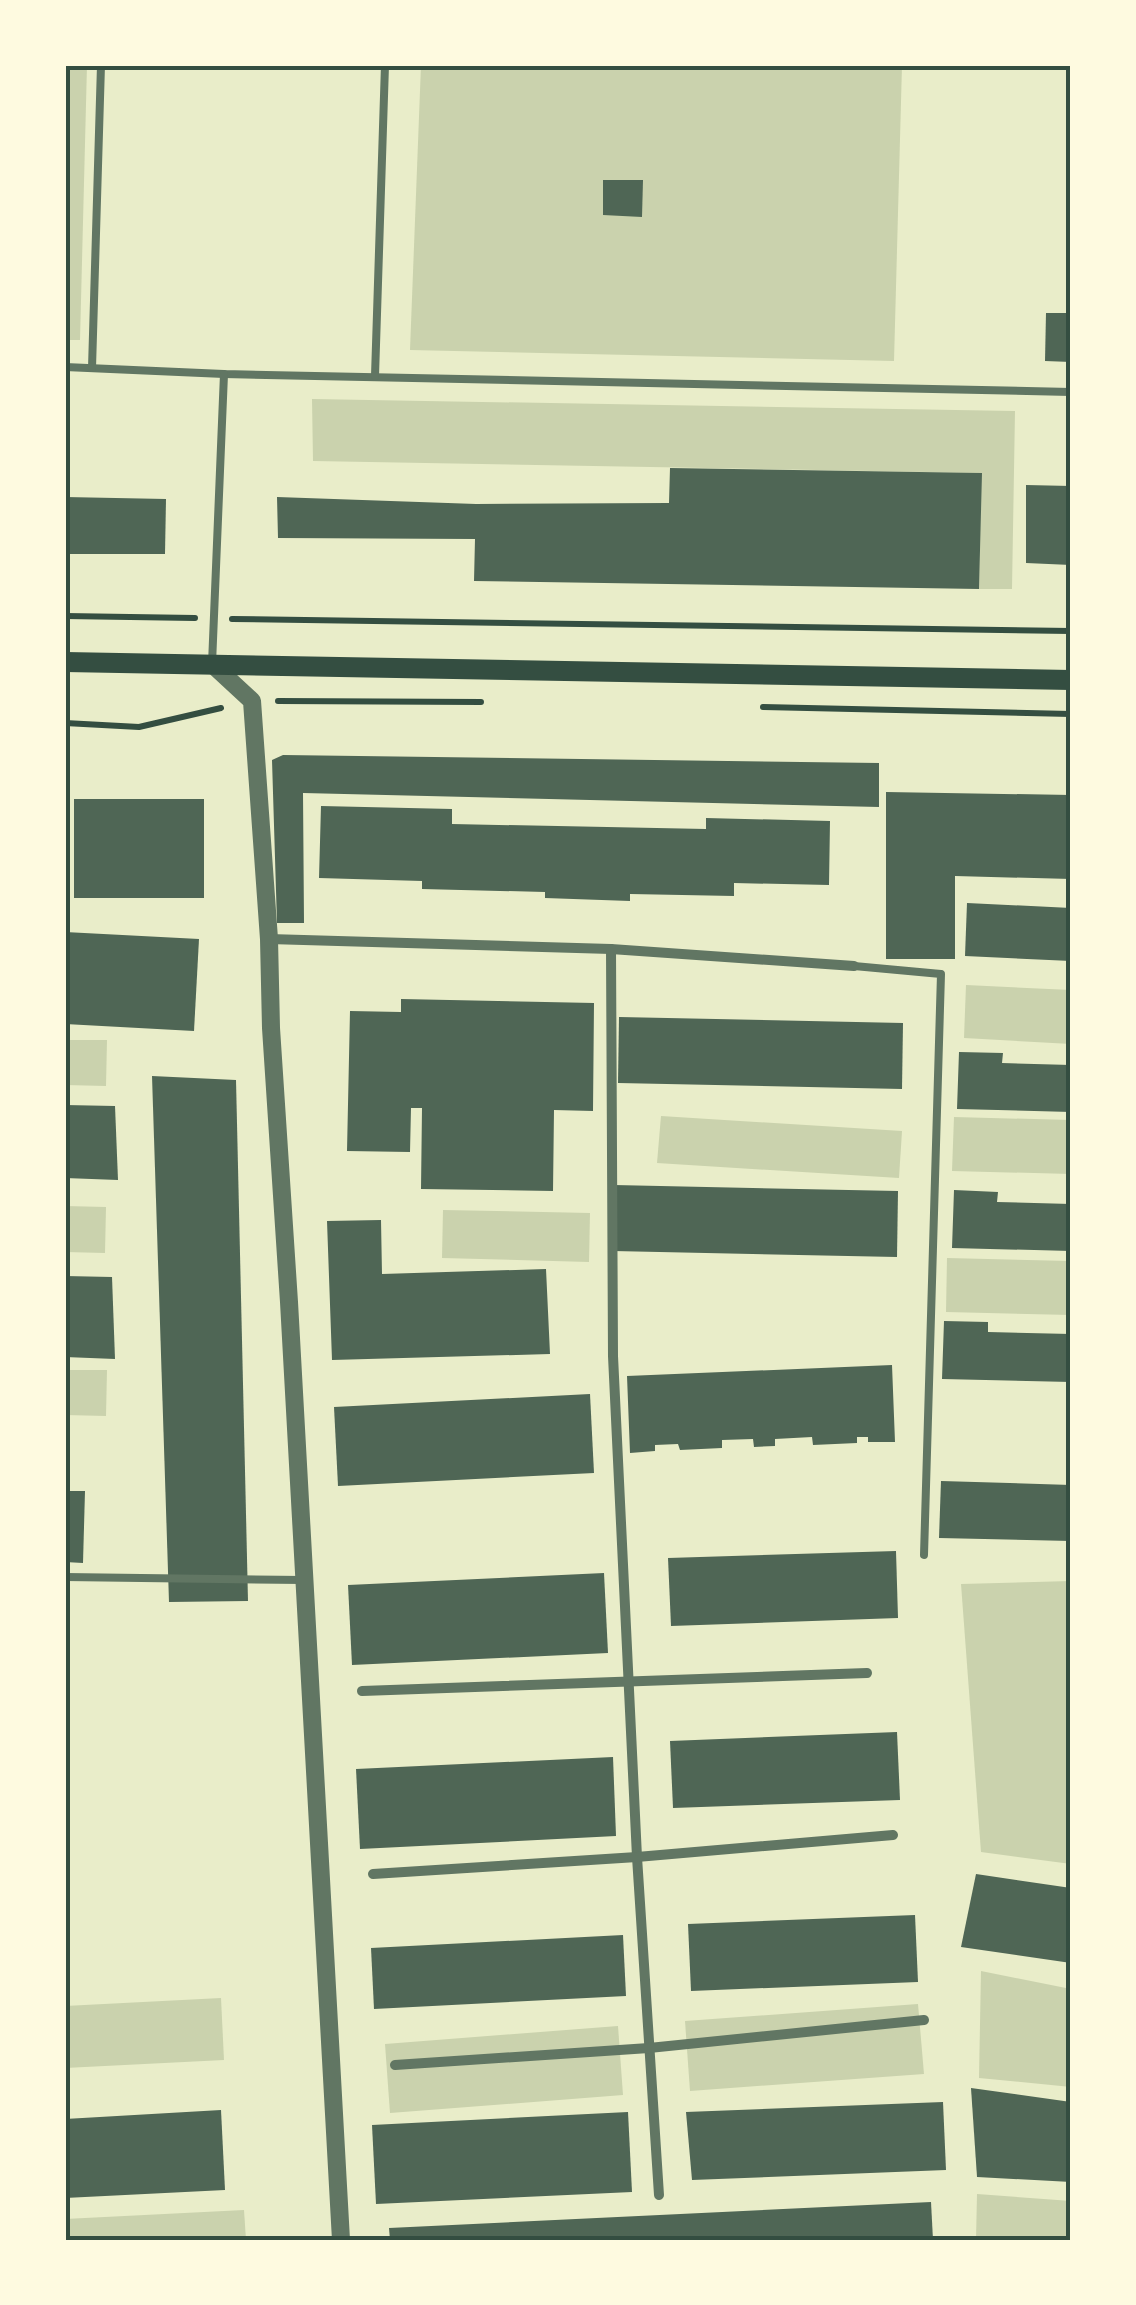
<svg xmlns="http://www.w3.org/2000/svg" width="1136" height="2305" viewBox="0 0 1136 2305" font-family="'Zilla Slab',serif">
  <rect width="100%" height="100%" fill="#e9edc9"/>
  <g fill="#cad2ad">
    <polygon points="65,65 87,65 80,340 65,340"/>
    <polygon points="421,65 902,65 894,361 410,350"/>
    <polygon points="312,399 1015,411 1012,589 979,589 981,473 313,461"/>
    <polygon points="966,985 1071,990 1071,1044 964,1038"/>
    <polygon points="65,1040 107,1040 106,1086 65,1085"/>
    <polygon points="661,1116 902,1131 899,1178 657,1163"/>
    <polygon points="954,1117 1071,1120 1071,1174 952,1171"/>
    <polygon points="65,1206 106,1207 105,1253 65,1252"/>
    <polygon points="443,1210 590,1213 589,1262 442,1258"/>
    <polygon points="947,1258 1071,1261 1071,1315 946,1312"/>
    <polygon points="65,1370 107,1370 106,1416 65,1415"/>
    <polygon points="1071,1581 1071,1864 981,1852 961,1584"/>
    <polygon points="981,1971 1071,1989 1071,2087 979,2078"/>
    <polygon points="221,1998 224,2060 65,2068 65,2006"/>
    <polygon points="918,2004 924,2074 690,2091 685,2021"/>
    <polygon points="618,2026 623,2095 390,2113 385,2044"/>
    <polygon points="977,2194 1071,2201 1071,2240 976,2240"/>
    <polygon points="244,2210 246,2240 65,2240 65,2219"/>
  </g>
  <g fill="#4f6655">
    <polygon points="603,180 643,180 642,217 603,215"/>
    <polygon points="1046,313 1071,313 1071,362 1045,361"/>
    <polygon points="670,468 982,473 979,589 474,581 475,539 278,538 277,497 476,504 669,503"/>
    <polygon points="1026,485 1071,486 1071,565 1026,563"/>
    <polygon points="65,497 166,499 165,554 65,554"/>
    <polygon points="283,755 879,763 879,807 303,793 304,923 277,923 272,760"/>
    <polygon points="886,792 1071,795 1071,879 955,876 955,959 886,959"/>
    <rect x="74" y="799" width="130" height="99"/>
    <polygon points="321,806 452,809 452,824 706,829 706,818 830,821 829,885 734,883 734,896 630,894 630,901 545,898 545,892 422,889 422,881 319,878"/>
    <polygon points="967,903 1071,908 1071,961 965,956"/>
    <polygon points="65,932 199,939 194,1031 65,1024"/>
    <polygon points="401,999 594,1003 593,1111 554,1110 553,1191 421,1189 422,1108 411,1108 410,1152 347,1151 350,1011 401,1012"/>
    <polygon points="619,1017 903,1023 902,1089 618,1083"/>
    <polygon points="959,1052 1003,1053 1002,1063 1071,1065 1071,1112 957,1109"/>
    <polygon points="152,1076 236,1080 248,1601 169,1602"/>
    <polygon points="65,1105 115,1106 118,1180 65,1178"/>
    <polygon points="614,1185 898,1191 897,1257 613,1251"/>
    <polygon points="954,1190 998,1192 997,1202 1071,1204 1071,1251 952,1248"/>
    <polygon points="381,1220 382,1274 546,1269 550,1354 332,1360 327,1221"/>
    <polygon points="65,1276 112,1277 115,1359 65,1357"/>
    <polygon points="944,1321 988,1322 988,1332 1071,1334 1071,1382 942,1379"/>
    <polygon points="892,1365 895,1442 868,1442 868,1437 857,1437 857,1443 813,1445 812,1437 775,1439 775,1446 754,1447 753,1439 722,1440 722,1448 680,1450 678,1444 655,1445 655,1451 630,1453 627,1376"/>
    <polygon points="590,1394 594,1473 338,1486 334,1407"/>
    <polygon points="941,1481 1071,1485 1071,1541 939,1538"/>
    <polygon points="65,1491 85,1491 83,1563 65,1562"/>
    <polygon points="896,1551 898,1618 671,1626 668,1558"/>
    <polygon points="604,1573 608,1653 352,1665 348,1585"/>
    <polygon points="897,1732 900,1800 673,1808 670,1741"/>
    <polygon points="613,1757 616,1836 360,1849 356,1769"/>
    <polygon points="976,1874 1071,1888 1071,1963 961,1947"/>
    <polygon points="915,1915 918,1982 691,1991 688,1924"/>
    <polygon points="623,1935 626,1996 374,2009 371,1948"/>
    <polygon points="971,2088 1071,2102 1071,2182 977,2177"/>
    <polygon points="943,2102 946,2170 692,2180 686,2112"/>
    <polygon points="221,2110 225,2190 65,2198 65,2119"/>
    <polygon points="628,2112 632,2192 376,2204 372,2125"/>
    <polygon points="931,2202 933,2240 390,2240 389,2228"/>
  </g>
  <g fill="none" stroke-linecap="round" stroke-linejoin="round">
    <g stroke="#344e41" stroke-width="6">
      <polyline points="65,616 195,618"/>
      <polyline points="232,619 1071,631"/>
      <polyline points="278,701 481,702"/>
      <polyline points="763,707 1071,714"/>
      <polyline points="65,723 139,727 221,708"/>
    </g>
    <g stroke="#617663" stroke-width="8">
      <polyline points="65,367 224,374 1071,392"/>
      <polyline points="92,368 101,65"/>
      <polyline points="375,376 385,65"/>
      <polyline points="212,664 224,374"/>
      <polyline points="854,966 941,974 924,1555"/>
      <polyline points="65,1577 303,1580"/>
    </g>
    <g stroke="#617663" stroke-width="10">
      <polyline points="269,939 611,949 854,966"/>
      <polyline points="611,949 613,1356 637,1857 659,2195"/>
      <polyline points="362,1691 867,1673"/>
      <polyline points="373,1874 637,1857 893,1835"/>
      <polyline points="395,2065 649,2048 924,2020"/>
    </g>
    <polyline stroke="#617663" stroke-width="18" points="212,664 252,701 269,939 271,1028 289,1302 341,2240"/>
    <polyline stroke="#344e41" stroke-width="20" points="65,662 1071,680"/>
  </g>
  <rect width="1136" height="2305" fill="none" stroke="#fefae0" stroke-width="135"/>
  <rect x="68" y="68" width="1000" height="2170" fill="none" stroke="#344e41" stroke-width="4"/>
</svg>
